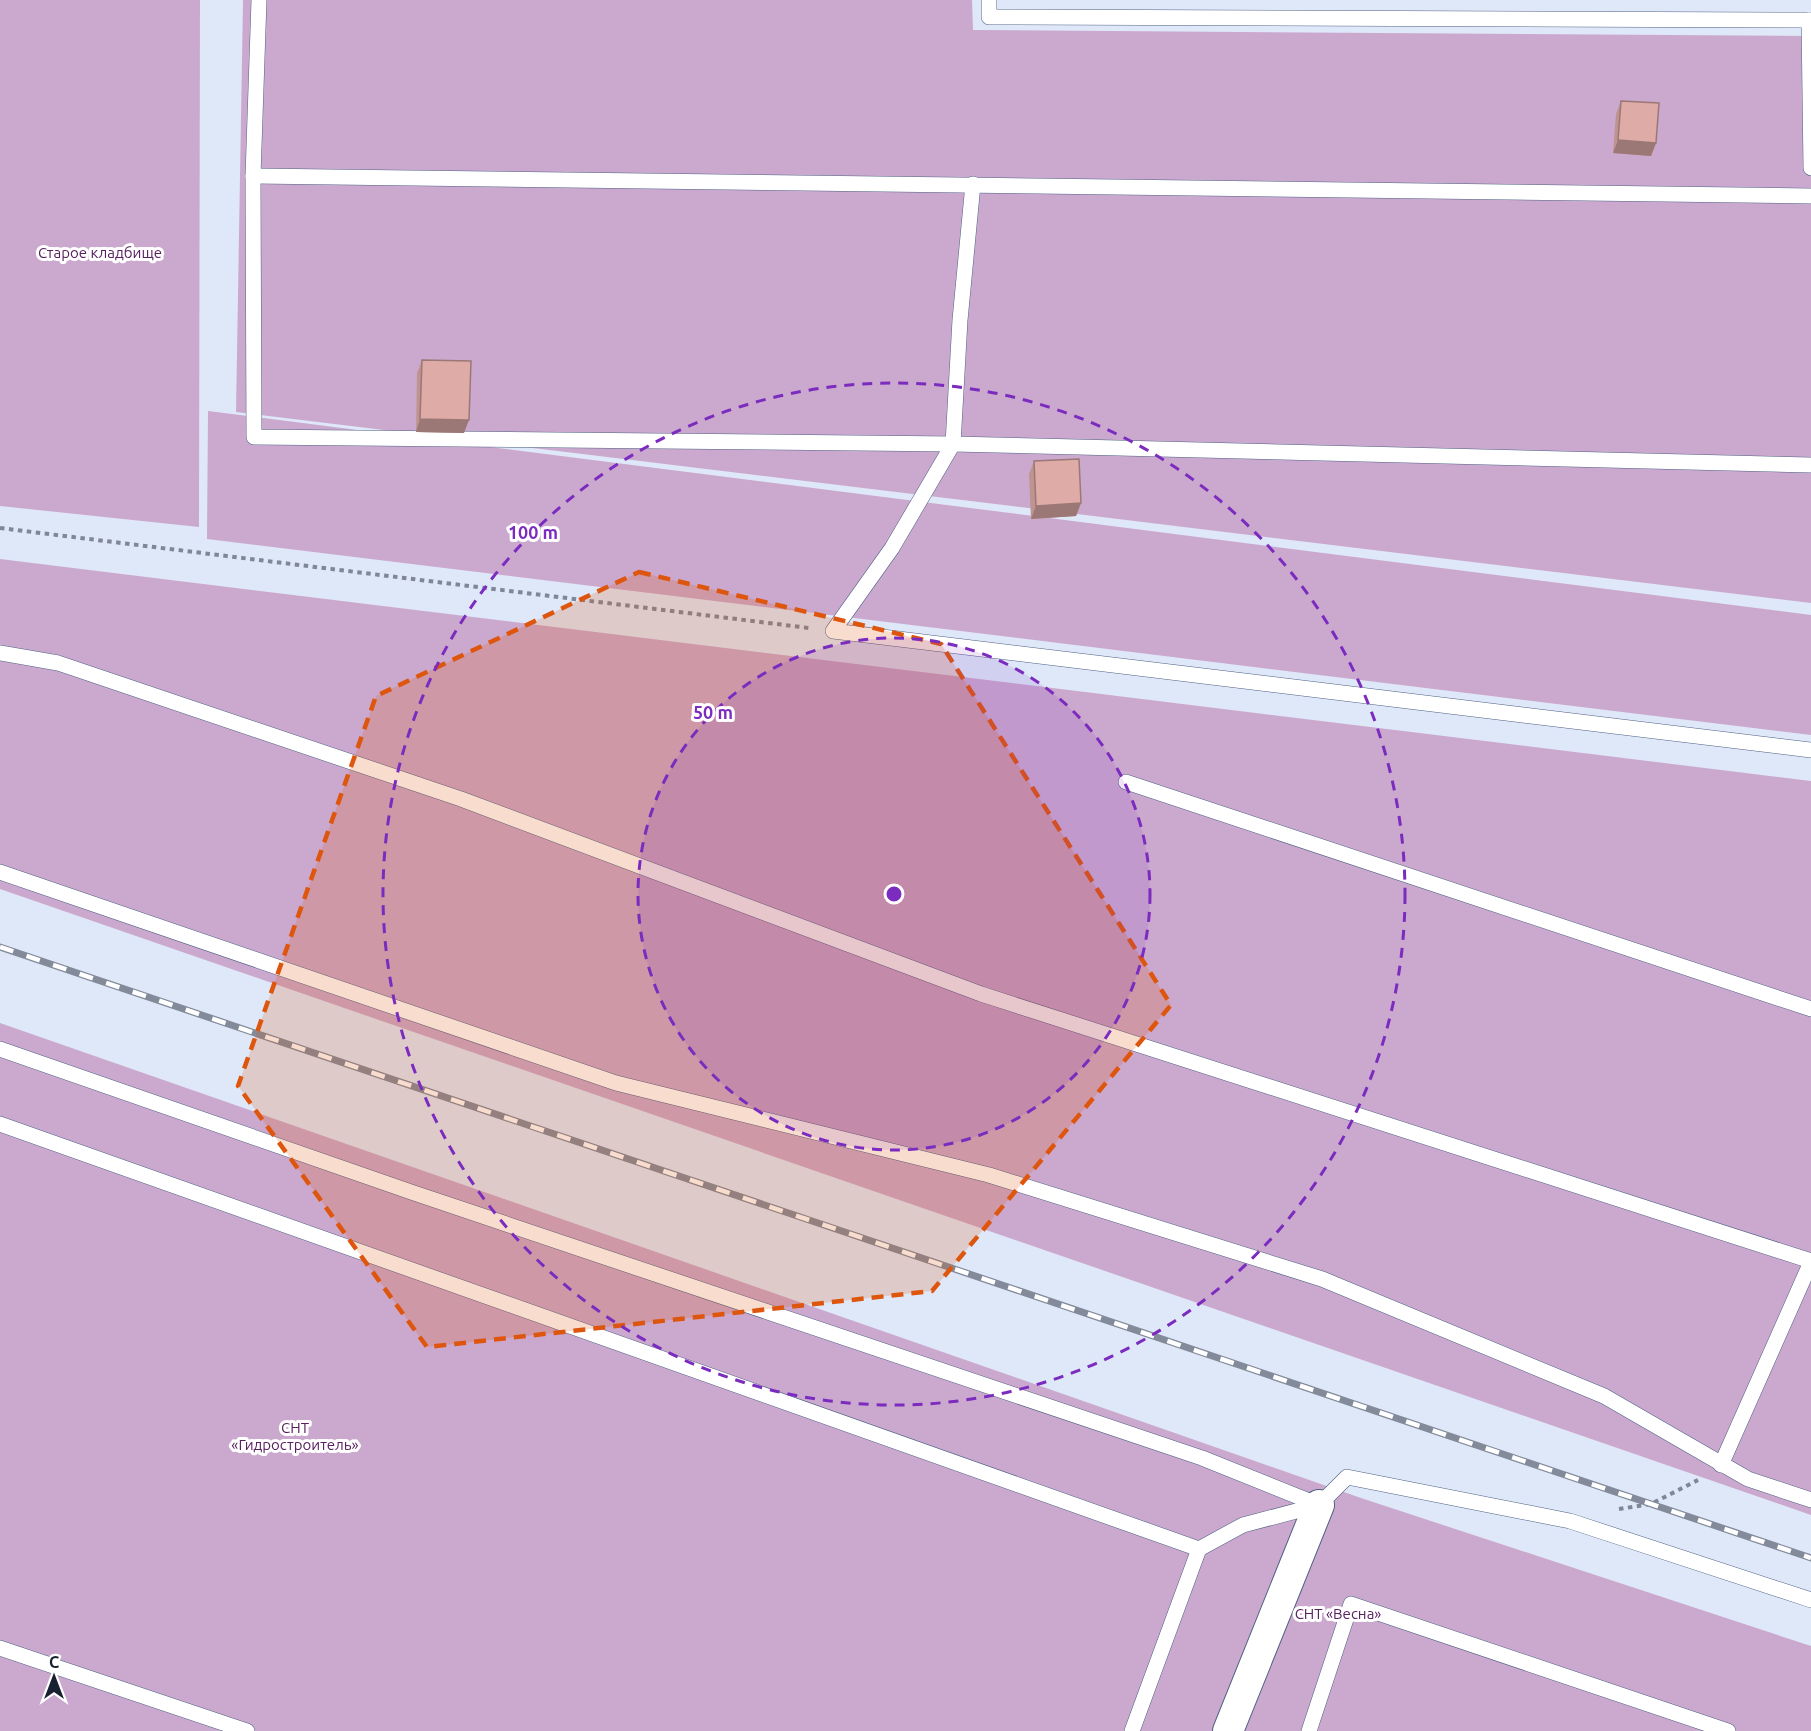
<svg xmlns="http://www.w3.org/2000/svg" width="1811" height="1731" viewBox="0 0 1811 1731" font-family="Ubuntu,sans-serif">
  <rect width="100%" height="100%" fill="#dfe8f8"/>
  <g fill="#cba9ce">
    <polygon points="0,0 200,0 199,527 0,506"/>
    <polygon points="243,0 972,0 973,30 1811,36 1811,603 236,412"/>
    <polygon points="208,411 1811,615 1811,735 207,539"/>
    <polygon points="0,559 1811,781 1811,1515 0,889"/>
    <polygon points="0,1023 1361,1498 1811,1646 1811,1731 0,1731"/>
  </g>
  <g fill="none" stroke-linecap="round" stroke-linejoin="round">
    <g stroke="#4f6183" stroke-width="16">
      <g id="lane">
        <polyline points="259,0 253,176 254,437 953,444 1811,465"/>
        <polyline points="989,0 989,17 1811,20"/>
        <polyline points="1809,20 1811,168"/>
        <polyline points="253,176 1811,196"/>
        <polyline points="973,184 960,320 953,444 892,548 833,631 1811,750"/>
        <polyline points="0,653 58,663 461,799 981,994 1811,1261"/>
        <polyline points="1126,782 1811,1009"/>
        <polyline points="0,872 616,1083 989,1175 1322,1279 1604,1396 1748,1479 1811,1500"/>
        <polyline points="0,1049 414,1193 1202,1458 1319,1505"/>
        <polyline points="0,1124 1199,1549"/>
        <polyline points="1721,1465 1811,1262"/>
        <polyline points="0,1648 247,1731"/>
        <polyline points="1132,1731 1199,1549 1243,1525 1319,1505 1347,1477 1570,1521 1811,1600"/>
        <polyline points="1309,1731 1351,1604 1728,1731"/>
      </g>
    </g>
    <g stroke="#4f6183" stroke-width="32">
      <polyline id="street" points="1228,1731 1319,1505"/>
    </g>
    <g stroke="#7f8797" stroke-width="4" stroke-dasharray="4.5 4.5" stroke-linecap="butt">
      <polyline points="0,528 809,628"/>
      <polyline points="1619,1509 1651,1504 1698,1480"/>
    </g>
    <use href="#lane" stroke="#fff" stroke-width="15"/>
    <use href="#street" stroke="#fff" stroke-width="30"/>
    <g stroke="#838b9a" stroke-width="7">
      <polyline id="rail" points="0,947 1811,1558"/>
    </g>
    <use href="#rail" stroke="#fff" stroke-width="4.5" stroke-dasharray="14" stroke-linecap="butt"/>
  </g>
  <g fill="#bf9390">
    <polygon points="1621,101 1656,143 1651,156 1613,153 1616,114"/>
    <polygon points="422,360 464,433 416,432 417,373"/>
    <polygon points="1034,461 1081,503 1076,516 1031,519 1029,474"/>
  </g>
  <g fill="#9b7875">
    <polygon points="1618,140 1656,143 1651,156 1613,153"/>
    <polygon points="420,419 469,420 464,433 416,432"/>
    <polygon points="1081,503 1076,516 1031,519 1036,506"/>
  </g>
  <g fill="#deaba7" stroke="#9b7875" stroke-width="1.5">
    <polygon points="1621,101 1659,103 1656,143 1618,140"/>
    <polygon points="422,360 471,361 469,420 420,419"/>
    <polygon points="1079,459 1081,503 1036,506 1034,461"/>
  </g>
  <path fill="#de560e" fill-opacity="0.2" stroke="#de560e" stroke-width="4.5" stroke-dasharray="12 8" stroke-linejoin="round" d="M639,572L941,644L1171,1005L932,1291L427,1347L238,1086L376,696Z"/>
  <circle cx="894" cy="894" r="256" fill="#7b2cbf" fill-opacity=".12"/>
  <g fill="none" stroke="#7b2cbf" stroke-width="3" stroke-dasharray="10 8">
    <circle cx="894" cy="894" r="256"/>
    <circle cx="894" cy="894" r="511"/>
  </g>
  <g text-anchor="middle" stroke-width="6" stroke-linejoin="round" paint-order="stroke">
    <g font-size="15" fill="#592160" stroke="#fff">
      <text x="100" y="258">Старое кладбище</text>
      <text x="295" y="1433">СНТ<tspan x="295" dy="17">«Гидростроитель»</tspan></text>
      <text x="1338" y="1619">СНТ «Весна»</text>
    </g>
  </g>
  <circle cx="894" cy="894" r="9" fill="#7b2cbf" stroke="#fff" stroke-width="3"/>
  <g font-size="18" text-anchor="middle" font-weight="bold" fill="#7b2cbf" stroke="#fff" stroke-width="6" stroke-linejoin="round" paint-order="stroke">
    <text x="533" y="539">100 m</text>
    <text x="713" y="719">50 m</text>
  </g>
  <g transform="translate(54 1677)" stroke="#ffffff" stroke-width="4.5" paint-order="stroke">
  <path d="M0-4.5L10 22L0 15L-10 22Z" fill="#19202f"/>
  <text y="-9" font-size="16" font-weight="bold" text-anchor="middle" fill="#19202f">С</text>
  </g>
</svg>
